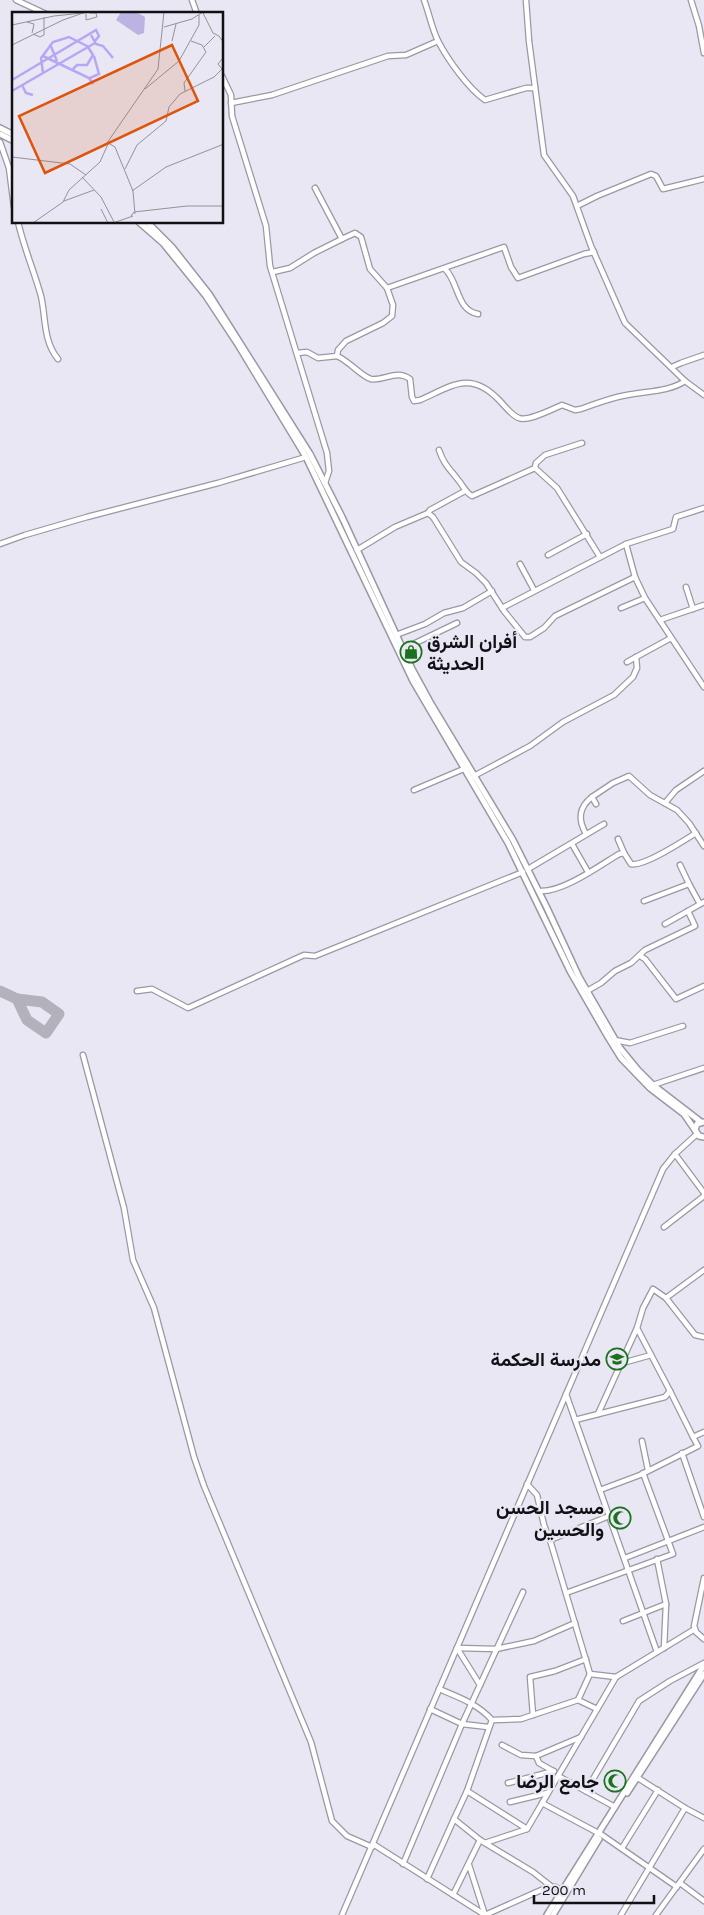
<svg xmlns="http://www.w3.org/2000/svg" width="704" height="1915" viewBox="0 0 704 1915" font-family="Karla,Vazirmatn,sans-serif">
  <rect width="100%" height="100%" fill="#e9e7f3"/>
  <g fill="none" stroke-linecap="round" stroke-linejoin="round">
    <g stroke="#b3b2bc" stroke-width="11">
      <polyline points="0,991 17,999"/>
      <polygon points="17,999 42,1002 59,1014 46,1033 27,1020"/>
    </g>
    <g stroke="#9a98a4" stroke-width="7">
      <g id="minor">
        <polyline points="16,0 46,14"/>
        <polyline points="192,0 197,14"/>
        <path d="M424,0C429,13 432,29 438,41C448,60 468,88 485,100L526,88H535"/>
        <polyline points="526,0 529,41 544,155 573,196 591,246 625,323 685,381 704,395"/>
        <polyline points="691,0 699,26 704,53"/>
        <polyline points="222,76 231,95 232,116 266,226 270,266 327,453 329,471 325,483"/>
        <polyline points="231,103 272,95 388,56 406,55 438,41"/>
        <polyline points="0,142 9,168 14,207"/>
        <polyline points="315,188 342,239 355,233 361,237 370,269 387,288 504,247 511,267 518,278 584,254 594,252"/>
        <polyline points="577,206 597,196 651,174 656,176 663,189 704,179"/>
        <path d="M18,222C24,248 34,271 41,296C46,318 43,341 58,359"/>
        <path d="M445,269C459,282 456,310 478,314"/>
        <polyline points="273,272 290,268 314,253 342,239"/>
        <polyline points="297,353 307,352 318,358 337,356 338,350 346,341 383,323 392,316 393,305 387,288"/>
        <path d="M337,356C349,361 362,377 371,379C384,381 397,369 410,379L412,397L414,401L420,400C452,386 470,370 499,400C504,405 512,416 519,418C527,422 553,409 562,405L575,410L581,409C597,403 616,396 633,394C651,391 670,391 685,381"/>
        <polyline points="672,367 681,363 704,355"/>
        <path d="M439,450C444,465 450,469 459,481C464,487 465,492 472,496L535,468"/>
        <polyline points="535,468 557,488 600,557"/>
        <polyline points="535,468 536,463 545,455 582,443"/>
        <polyline points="704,508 676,517 673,529 626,544 635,577 645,598 704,687"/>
        <polyline points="428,513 433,517 461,562 476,573 486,583 504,611 525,637 530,637 544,628 555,616 635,577"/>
        <polyline points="0,544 25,535 87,517 218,483 306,457"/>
        <polyline points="357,550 395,527 428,513 430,510 465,491"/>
        <polyline points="548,555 587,534"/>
        <polyline points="520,564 534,590"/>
        <polyline points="686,587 693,609"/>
        <polyline points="502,608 626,544"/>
        <polyline points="621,608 645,598"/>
        <polyline points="660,620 704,605"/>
        <polyline points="396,635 425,624 444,613 463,608 492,591"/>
        <polyline points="403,649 457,623"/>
        <polyline points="627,662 671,638"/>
        <polyline points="474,776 530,746 563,722 614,695 633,677 637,668 636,657"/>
        <polyline points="414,790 466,768"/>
        <polyline points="665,803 676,790 704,771"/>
        <polyline points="596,804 592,797 613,783 629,776 650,795 677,810 689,823 704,846"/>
        <path d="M586,834C578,820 578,808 592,797"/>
        <path d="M618,839L624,853L631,864C644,867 683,841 696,833"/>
        <polyline points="572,844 588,872"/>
        <polyline points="680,865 689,884"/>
        <polyline points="528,869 604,824"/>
        <path d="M539,891C562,893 599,866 619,854L624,853"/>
        <polyline points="644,901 689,884 700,904"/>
        <polyline points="665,924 704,902"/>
        <polyline points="640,956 645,959 676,999 704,986"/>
        <polyline points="137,991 152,989 188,1008 304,955 315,956 523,872"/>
        <polyline points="587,991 601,983 615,971 631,963 645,950 695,926 688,911"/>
        <polyline points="615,1040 630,1043 683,1026"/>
        <polyline points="83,1055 124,1208 133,1260 154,1308 194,1457 204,1486 311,1742 332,1821 347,1836 372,1847"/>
        <polyline points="653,1085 704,1068"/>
        <polyline points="675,1154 704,1193"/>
        <polyline points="664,1227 704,1196"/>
        <polyline points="666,1298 704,1270"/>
        <polyline points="619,1364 651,1355"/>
        <polyline points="670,1391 693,1437"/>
        <polyline points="566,1394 657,1652"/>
        <polyline points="598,1414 637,1328"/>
        <polyline points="575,1420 665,1397 670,1391 637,1328 643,1308 653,1289 666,1298 695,1335 704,1337"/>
        <polyline points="642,1441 648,1470"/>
        <polyline points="682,1453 704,1517"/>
        <polyline points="527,1484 537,1495 544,1525 550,1540 590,1674 578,1700 597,1709"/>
        <polyline points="600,1490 640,1475 698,1446 693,1437 704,1432"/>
        <polyline points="550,1540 609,1516"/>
        <polyline points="625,1558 704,1527"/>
        <polyline points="657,1559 666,1604 664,1648"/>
        <polyline points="704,1578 694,1626 696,1632 704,1639"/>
        <polyline points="566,1593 673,1554 643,1473"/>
        <polyline points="623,1621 666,1604"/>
        <polyline points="457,1648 496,1649 534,1641 575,1623"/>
        <polyline points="457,1648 480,1685"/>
        <polyline points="590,1674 616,1677 695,1629"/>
        <path d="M439,1689C458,1697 478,1704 492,1720L521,1719L578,1700"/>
        <polyline points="430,1709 462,1724 488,1727"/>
        <polyline points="533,1715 530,1677 555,1671 586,1659"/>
        <polyline points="492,1720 467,1791 454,1819 480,1840 533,1872 552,1887"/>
        <polyline points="502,1745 521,1755 536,1756 581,1737"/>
        <polyline points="536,1756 539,1763 553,1771"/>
        <polyline points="558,1776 615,1807"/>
        <polyline points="638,1778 685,1808 704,1818"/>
        <polyline points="508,1783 554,1771"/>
        <polyline points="467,1791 527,1829"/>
        <polyline points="586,1791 639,1701 670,1681 704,1663"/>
        <polyline points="510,1802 547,1793"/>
        <polyline points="542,1803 602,1835 677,1887"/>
        <polyline points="485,1843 527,1829 616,1677"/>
        <polyline points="373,1844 485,1915"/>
        <polyline points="622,1848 658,1790"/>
        <polyline points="403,1864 462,1724 523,1592"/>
        <polyline points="469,1865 485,1915 548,1887 556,1887 563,1891"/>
        <polyline points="427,1879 454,1819"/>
        <polyline points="680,1883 704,1901"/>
        <polyline points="453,1895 480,1840"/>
        <polyline points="342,1915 663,1169 675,1154 697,1134"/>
        <polyline points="621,1915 685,1808"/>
        <polyline points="656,1915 704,1849"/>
      </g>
    </g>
    <g stroke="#9a98a4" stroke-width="8">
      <g id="major">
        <polyline points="0,128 14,135"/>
        <polyline points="0,134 14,141"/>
        <polyline points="139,222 163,243 206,296 237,343 306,457 413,681 508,843 570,971 608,1037 621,1058 650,1088 684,1114 695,1130"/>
        <polyline points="147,222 172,247 209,294 310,454 342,517 412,669 430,702 513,840 547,908 579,977 620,1048 638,1070 653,1085 701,1122"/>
        <polyline points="704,1122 697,1124 695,1130 699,1136 704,1137"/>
        <polyline points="627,1793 704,1674"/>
        <polyline points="547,1915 704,1665"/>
        <polyline points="553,1915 599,1839"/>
      </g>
    </g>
    <use href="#minor" stroke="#fff" stroke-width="4.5"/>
    <use href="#major" stroke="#fff" stroke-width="5"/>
  </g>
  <defs>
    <g id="shop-ring" transform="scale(1.125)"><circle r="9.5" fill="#e9e7f3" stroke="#1b721e" stroke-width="1.5"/><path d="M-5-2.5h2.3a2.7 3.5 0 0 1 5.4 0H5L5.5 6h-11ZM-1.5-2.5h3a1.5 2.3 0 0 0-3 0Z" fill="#1b721e"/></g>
    <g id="school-ring" transform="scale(1.125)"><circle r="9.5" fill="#e9e7f3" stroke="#1b721e" stroke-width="1.5"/><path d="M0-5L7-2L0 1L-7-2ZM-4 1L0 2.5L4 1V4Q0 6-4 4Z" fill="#1b721e"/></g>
    <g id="mosque-ring" transform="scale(1.125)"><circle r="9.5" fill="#e9e7f3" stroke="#1b721e" stroke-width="1.5"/><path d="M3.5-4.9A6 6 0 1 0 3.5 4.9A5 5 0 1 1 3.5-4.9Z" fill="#1b721e"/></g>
  </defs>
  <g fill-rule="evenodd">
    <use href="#shop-ring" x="411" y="652"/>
    <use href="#school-ring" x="617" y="1359"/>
    <use href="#mosque-ring" x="620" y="1518"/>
    <use href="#mosque-ring" x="615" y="1781"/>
  </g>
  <g text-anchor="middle" stroke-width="4.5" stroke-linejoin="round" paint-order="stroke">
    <g font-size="19" font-weight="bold" fill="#111015" stroke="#e9e7f3" text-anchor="end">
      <text x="427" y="648" text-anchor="start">أفران الشرق<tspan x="427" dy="22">الحديثة</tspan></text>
      <text x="601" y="1366">مدرسة الحكمة</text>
      <text x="604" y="1514">مسجد الحسن<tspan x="604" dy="22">والحسين</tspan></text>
      <text x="599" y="1788">جامع الرضا</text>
    </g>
  </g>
  <g transform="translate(12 12)">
    <rect width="211" height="211" fill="#e9e7f3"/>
    <path d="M109,0H124L133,5L132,21L126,23L104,8Z" fill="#bcb3e3"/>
    <path fill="none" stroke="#b7a7f3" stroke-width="2.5" d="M79,23L84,32L91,34L101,46M38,32L45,49M31,44L77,66L81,72M61,57L65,53H75L81,43L76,35M31,61L29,46L41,30L57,25L77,35M78,66L87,62L82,44M0,68L84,18L87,24L83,29M10,73L14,81L21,83M0,79L83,31"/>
    <path fill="none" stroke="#93919a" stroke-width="1" d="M191,1L201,21L207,24L212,31M74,2V8L85,5L84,1H78M15,10L22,12L20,21M0,13L42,4L80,0M152,15L180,7L191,0M21,22L28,25L32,23V5M160,29L164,12M0,33L51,8L74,0M192,35L203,24M133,77L167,49L187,13V3M173,79L172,71L194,40L190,33L179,29M95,131L146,57L152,0M96,131L103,135L121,179L123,202M0,145L58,152L74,163M113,157L125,133L154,109L157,95L168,82L202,65L210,57L206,52L210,47M70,165L89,185L102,210M120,179L154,155L212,132M52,189L82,178M89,197L96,211M119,204L122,200L175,194H212M21,211L51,190L57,178L88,150L96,132M101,211L121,204"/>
    <path fill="#dd550c" fill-opacity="0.15" stroke="#dd550c" stroke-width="2.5" d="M160,33L186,89L33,161L7,104Z"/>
    <rect width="211" height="211" fill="none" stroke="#111015" stroke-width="2.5"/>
  </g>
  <path d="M534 1895v8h120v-8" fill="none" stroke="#111015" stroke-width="2.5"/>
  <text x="542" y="1895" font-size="15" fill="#111015" stroke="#e9e7f3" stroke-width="4" paint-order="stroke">200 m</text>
</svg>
